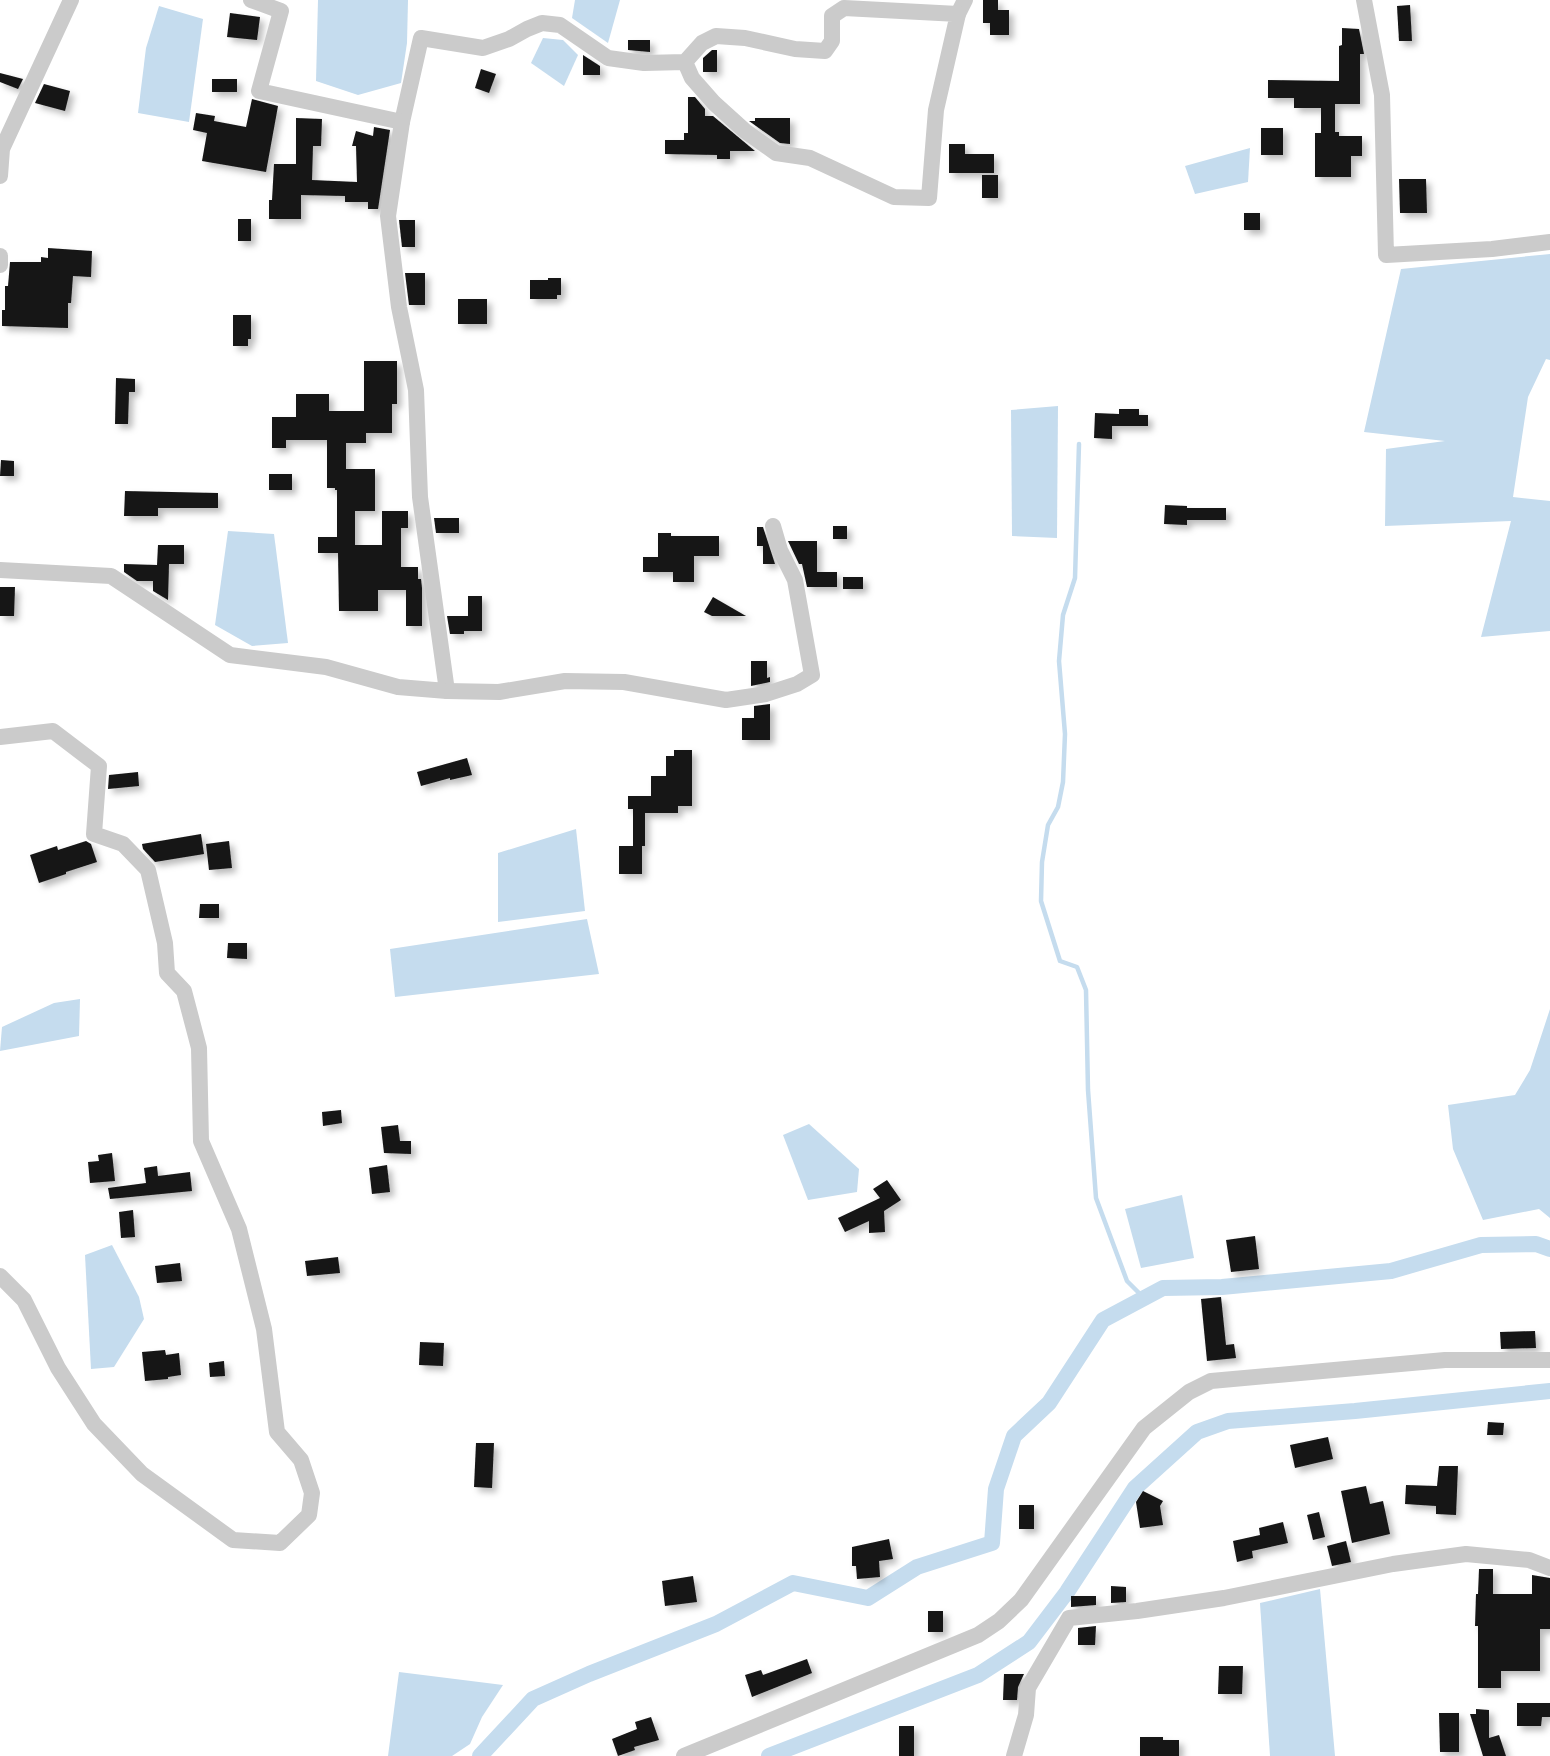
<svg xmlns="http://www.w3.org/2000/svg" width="1550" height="1756" viewBox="0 0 1550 1756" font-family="'Titillium Web',sans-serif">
  <defs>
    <filter id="shadow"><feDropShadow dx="4.5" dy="4.5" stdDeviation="3" flood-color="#0004"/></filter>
  </defs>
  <rect width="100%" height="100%" fill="#fff"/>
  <g fill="#c5dcee">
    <polygon points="318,0 408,0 407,43 401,83 358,95 316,81"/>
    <polygon points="575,0 620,0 608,43 572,18"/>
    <polygon points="159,6 203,19 189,122 138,113 146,48"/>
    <polygon points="543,38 563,40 578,55 564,86 531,63"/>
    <polygon points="1250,148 1248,182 1195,194 1185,166"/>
    <polygon points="1550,254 1550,360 1546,359 1528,397 1513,497 1550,501 1550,631 1481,637 1511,521 1385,526 1386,449 1445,441 1364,432 1401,269"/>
    <polygon points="1058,406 1057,538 1012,536 1011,410"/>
    <polygon points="228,531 274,534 288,643 252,646 215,625"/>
    <polygon points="576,829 585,911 498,922 498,853"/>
    <polygon points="587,919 599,974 395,997 390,949"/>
    <polygon points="80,999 79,1036 0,1051 2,1027 54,1003"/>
    <polygon points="1550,1009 1550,1218 1539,1209 1483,1220 1453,1149 1448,1105 1515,1095 1530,1070"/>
    <polygon points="809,1124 859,1169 857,1192 808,1200 783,1135"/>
    <polygon points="1182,1195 1194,1258 1141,1268 1125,1209"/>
    <polygon points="112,1245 139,1297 144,1319 114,1367 91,1369 85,1255"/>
    <polygon points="1320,1589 1335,1756 1270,1756 1260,1603"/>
    <polygon points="399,1672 503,1685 482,1717 470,1744 452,1756 388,1756"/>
  </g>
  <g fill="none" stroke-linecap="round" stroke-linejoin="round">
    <polyline stroke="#c5dcee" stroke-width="4.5" points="1079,444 1075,578 1063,615 1059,661 1065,734 1063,782 1058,807 1048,825 1042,862 1041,901 1060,961 1077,967 1086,990 1088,1090 1096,1198 1127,1281 1144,1298"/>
    <g stroke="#c5dcee" stroke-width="16">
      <polyline points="480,1756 533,1699 589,1674 716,1624 793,1583 868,1598 917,1567 992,1543 996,1489 1014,1436 1049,1403 1103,1320 1163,1288 1222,1287 1391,1271 1481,1245 1536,1244 1550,1249"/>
      <polyline points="769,1756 978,1675 1029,1642 1067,1592 1135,1488 1197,1432 1228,1421 1355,1411 1550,1391"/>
    </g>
  </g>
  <g fill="#151515" filter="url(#shadow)">
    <polygon points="983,0 998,0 998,10 1009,10 1009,35 990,35 990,23 983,23"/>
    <polygon points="1410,5 1412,41 1399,41 1397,6"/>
    <polygon points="230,13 260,17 257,40 227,37"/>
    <polygon points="1342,28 1359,29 1364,54 1360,54 1360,104 1335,104 1335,132 1339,132 1339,136 1362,136 1362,156 1351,156 1351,177 1315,177 1315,133 1321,133 1321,108 1294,108 1294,98 1268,98 1268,80 1339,81 1339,46 1342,45"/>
    <polygon points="628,40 650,40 650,52 628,50"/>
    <polygon points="712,50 717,50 717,72 703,72 703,58"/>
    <polygon points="583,55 600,66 600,75 583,75"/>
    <polygon points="481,69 496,74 489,93 475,88"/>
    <polygon points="0,73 23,79 18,89 0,82"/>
    <rect x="212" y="79" width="25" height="13"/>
    <polygon points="44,84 70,91 65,111 35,103"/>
    <polygon points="688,97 695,97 705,109 705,116 713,116 755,151 730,151 730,159 717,159 717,155 665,154 665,140 684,140 684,133 688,133"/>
    <polygon points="252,99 278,106 266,172 202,161 207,133 193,130 196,113 215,116 214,121 246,127"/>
    <polygon points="296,118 322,119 321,146 313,146 312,180 357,182 356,146 352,146 356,131 373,136 374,127 390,130 378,209 368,209 368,202 345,202 345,196 301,195 301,219 269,219 269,200 272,200 274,164 296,164"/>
    <polygon points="755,118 790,118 790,144 780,143 749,121 755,121"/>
    <rect x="1261" y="128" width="22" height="27"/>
    <polygon points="949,144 965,144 965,154 994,154 994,173 949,173"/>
    <rect x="982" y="175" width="16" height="23"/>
    <polygon points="1399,179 1426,179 1427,213 1400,213"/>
    <rect x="1244" y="213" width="16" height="17"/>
    <rect x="238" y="219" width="13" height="22"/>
    <polygon points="399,220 415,220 415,247 402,247"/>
    <polygon points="48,248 92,251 91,277 73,276 71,303 68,303 68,328 2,326 2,310 5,310 5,286 8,286 10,262 41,262 41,257 48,258"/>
    <polygon points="405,273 425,273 425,305 409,305"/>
    <polygon points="548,278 561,278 561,295 557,295 557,299 530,299 530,280 548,280"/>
    <rect x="458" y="299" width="29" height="25"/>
    <polygon points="233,315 251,315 251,339 248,339 248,346 233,346"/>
    <polygon points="364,361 397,361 397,404 392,404 392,433 366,433 366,443 346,443 346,469 375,469 375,511 355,511 355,545 382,545 382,511 408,511 408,528 401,528 401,567 418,567 418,579 421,579 422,588 422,626 406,626 406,590 378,590 378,611 339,611 338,553 318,553 318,537 337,537 337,490 335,490 335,488 327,488 327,440 286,440 286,448 272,448 272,417 296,417 296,394 329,394 329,411 364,411"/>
    <polygon points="116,378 135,379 135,392 129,392 128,424 115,424"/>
    <polygon points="1119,409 1139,409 1139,415 1148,415 1148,426 1112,426 1112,439 1094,438 1095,413 1119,414"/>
    <polygon points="1,460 14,461 14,476 0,476"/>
    <rect x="269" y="474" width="23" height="16"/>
    <polygon points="125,491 218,493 218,508 158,508 158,516 124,516"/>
    <polygon points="1165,505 1187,506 1187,508 1226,508 1226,520 1187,520 1187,525 1164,524"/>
    <polygon points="434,518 459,518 459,533 436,533"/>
    <rect x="833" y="526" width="14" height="13"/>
    <polygon points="757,527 763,527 775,564 763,564 763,546 757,546"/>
    <polygon points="658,533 671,533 671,536 719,536 719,556 694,556 694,582 673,582 673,572 643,572 643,557 658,557"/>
    <polygon points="788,541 817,541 817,572 837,572 837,587 807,587 802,564 799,564"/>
    <polygon points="158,545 184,545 184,564 169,564 168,600 153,591 153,581 137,581 124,572 124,564 157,565"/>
    <rect x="843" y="577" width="20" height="12"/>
    <polygon points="0,587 15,587 14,616 0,616"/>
    <polygon points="468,596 482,596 482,631 464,631 464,634 450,634 447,616 468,616"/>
    <polygon points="713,597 746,616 712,616 704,612"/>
    <polygon points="751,661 767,661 767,678 770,677 770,682 751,686"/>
    <polygon points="770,704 770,740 742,740 742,718 754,718 754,706"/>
    <polygon points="674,750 692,750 692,806 678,806 678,813 645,813 645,846 642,846 642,874 619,874 619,846 633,846 633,809 628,809 628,796 651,796 651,776 666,776 666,756 674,756"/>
    <polygon points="467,758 472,775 450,780 450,778 421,786 417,772"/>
    <polygon points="138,772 139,786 108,789 109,775"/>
    <polygon points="201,834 204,854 155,862 143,849 142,844"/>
    <polygon points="86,841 91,844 97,862 66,872 66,874 39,883 30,855 57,846 58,850"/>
    <polygon points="229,841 232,868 209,870 206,844"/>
    <polygon points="200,904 219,904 219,918 199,918"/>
    <polygon points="228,943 247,943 247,959 227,958"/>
    <polygon points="341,1110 342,1123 323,1126 322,1112"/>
    <polygon points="398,1125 400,1141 411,1141 411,1154 384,1153 381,1127"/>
    <polygon points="112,1153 115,1181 90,1183 88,1162 99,1161 98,1155"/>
    <polygon points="387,1165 390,1192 372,1194 369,1168"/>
    <polygon points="157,1166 158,1176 190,1172 192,1191 110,1199 108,1188 146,1183 144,1168"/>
    <polygon points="887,1180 901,1200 884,1211 885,1232 869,1233 869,1221 845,1232 838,1218 880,1198 873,1189"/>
    <polygon points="133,1210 135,1237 121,1238 119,1212"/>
    <polygon points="1255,1236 1259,1269 1231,1272 1226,1240"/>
    <polygon points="338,1257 340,1273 307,1276 305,1261"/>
    <polygon points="180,1263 182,1281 157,1283 155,1266"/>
    <polygon points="1221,1297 1226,1345 1234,1344 1236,1358 1207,1361 1201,1299"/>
    <polygon points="1535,1331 1536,1348 1501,1349 1500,1332"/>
    <polygon points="420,1342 444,1343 443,1366 419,1365"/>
    <polygon points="165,1350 166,1355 179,1353 181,1375 168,1377 168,1379 145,1381 142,1352"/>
    <polygon points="224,1361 225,1376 210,1377 209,1363"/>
    <polygon points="1488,1422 1504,1423 1503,1435 1487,1435"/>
    <polygon points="1328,1437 1333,1459 1295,1468 1290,1445"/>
    <polygon points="476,1443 494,1443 492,1488 474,1487"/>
    <polygon points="1439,1466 1458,1466 1456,1515 1436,1514 1436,1506 1405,1504 1406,1485 1437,1486"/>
    <polygon points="1366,1486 1370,1504 1383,1501 1390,1534 1352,1543 1341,1491"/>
    <polygon points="1143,1491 1163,1501 1160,1506 1163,1525 1140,1528 1136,1502"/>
    <rect x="1019" y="1505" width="15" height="24"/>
    <polygon points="1319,1512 1325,1537 1313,1540 1307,1515"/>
    <polygon points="1283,1522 1288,1543 1252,1551 1253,1558 1237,1562 1233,1541 1260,1535 1259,1528"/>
    <polygon points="889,1539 893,1559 879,1561 880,1577 857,1579 856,1566 852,1566 852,1547"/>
    <polygon points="1346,1541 1351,1562 1332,1566 1327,1546"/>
    <polygon points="1479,1569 1493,1569 1493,1594 1532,1594 1532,1575 1550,1578 1550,1629 1540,1629 1540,1671 1501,1671 1501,1688 1478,1688 1478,1626 1475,1626 1476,1594 1478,1594"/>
    <polygon points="693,1576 697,1602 665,1606 662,1581"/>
    <polygon points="1111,1586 1126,1587 1126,1602 1111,1603"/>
    <polygon points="1071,1596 1096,1596 1096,1605 1071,1607"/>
    <rect x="928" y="1611" width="15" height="21"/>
    <polygon points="1096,1626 1095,1645 1078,1645 1078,1628"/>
    <polygon points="807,1659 812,1673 752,1697 745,1675 761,1670 763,1675"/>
    <polygon points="1219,1666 1243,1666 1242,1694 1218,1694"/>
    <polygon points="1004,1674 1024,1674 1018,1687 1017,1700 1003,1700"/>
    <polygon points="1517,1703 1550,1703 1550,1717 1542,1717 1541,1726 1517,1726"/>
    <polygon points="1476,1709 1489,1710 1489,1738 1499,1735 1506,1756 1483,1756 1470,1714 1476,1714"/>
    <polygon points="1439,1713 1459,1713 1459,1752 1440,1752"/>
    <polygon points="651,1717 659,1740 634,1747 635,1750 618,1756 612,1739 637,1729 635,1722"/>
    <rect x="899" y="1726" width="15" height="30"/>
    <polygon points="1140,1737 1163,1737 1163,1740 1179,1740 1179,1756 1140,1756"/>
  </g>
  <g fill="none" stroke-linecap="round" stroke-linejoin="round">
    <g stroke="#cbcbcb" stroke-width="16">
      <polyline points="1364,0 1382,95 1386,255 1492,249 1550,242"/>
      <polyline points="958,14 965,0"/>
      <polyline points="402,122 421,38 483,48 509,39 527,29 542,23 560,25 608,58 644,63 685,62 702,43 716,36 745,38 795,49 825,51 832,41 832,16 844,8 958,14 936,110 929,198 894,197 810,158 776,153 745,131 714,103 692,78 685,62"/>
      <polyline points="0,176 2,149 71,0"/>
      <polyline points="0,256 0,265"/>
      <polyline points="0,570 111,576 230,655 326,667 398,687 447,691 420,497 416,390 399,307 388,216 402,122 259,91 281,11 251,0"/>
      <polyline points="447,691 499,692 565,681 624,682 726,700 766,694 797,684 812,675 795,580 780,550 773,526"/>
      <polyline points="0,737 53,731 99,766 94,834 123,844 148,870 165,943 167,973 184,991 199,1048 201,1141 239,1229 264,1329 277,1432 301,1460 312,1493 309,1515 280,1543 233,1540 142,1474 94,1424 58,1368 24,1300 0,1276"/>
      <polyline points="684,1756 978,1635 999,1621 1021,1600 1144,1428 1189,1392 1211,1381 1445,1360 1550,1360"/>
      <polyline points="1014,1756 1026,1715 1028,1688 1069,1618 1137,1611 1224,1598 1393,1564 1466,1554 1529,1560 1550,1568"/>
    </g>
  </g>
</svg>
